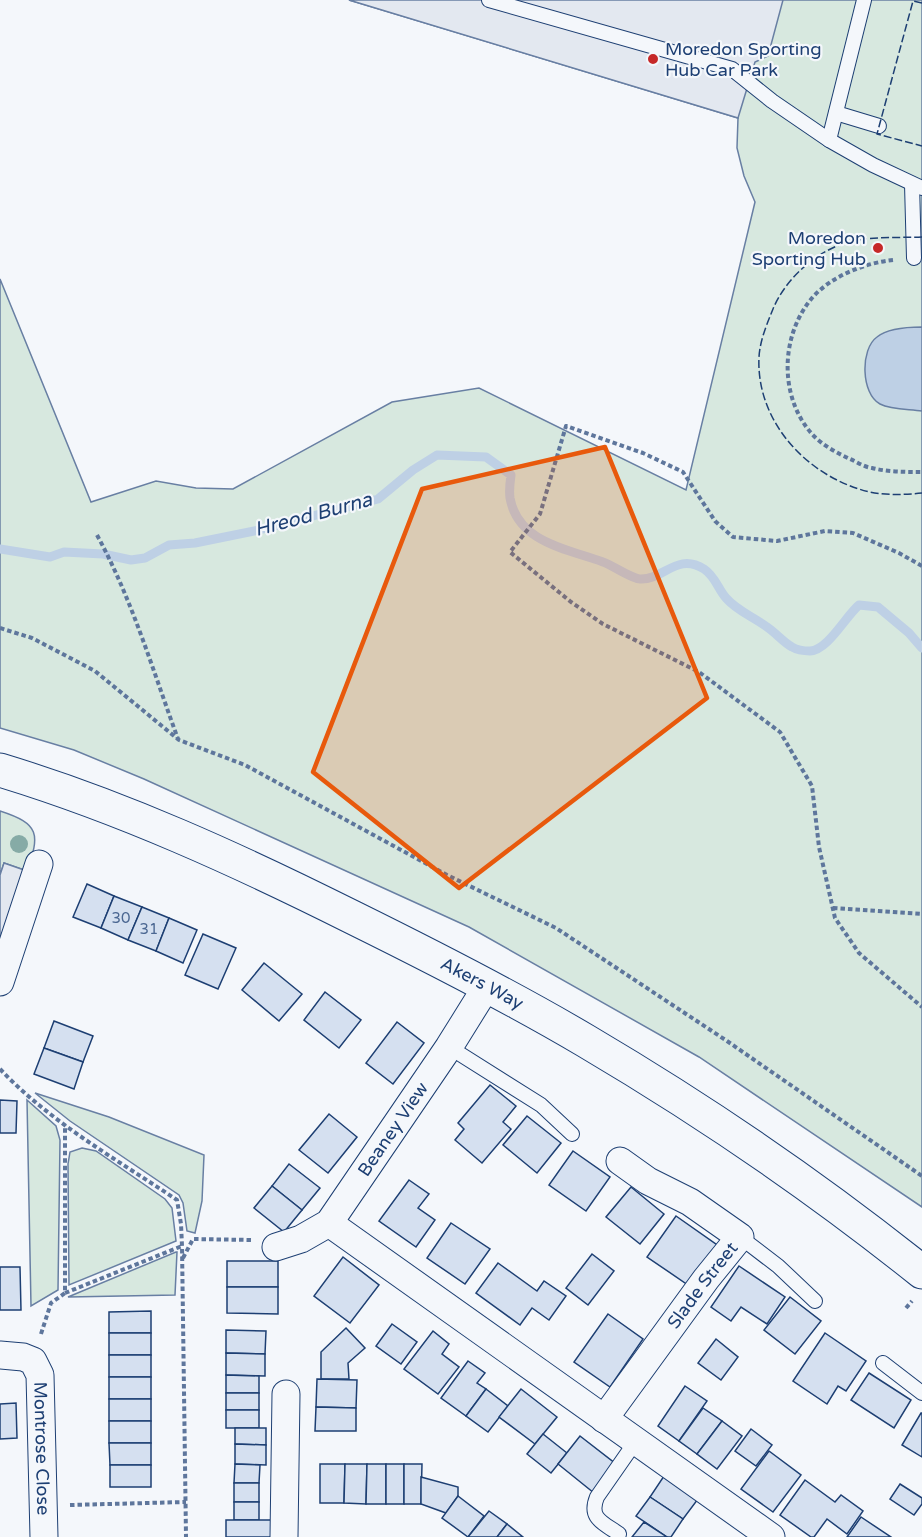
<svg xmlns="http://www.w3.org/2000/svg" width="922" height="1537" viewBox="0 0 922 1537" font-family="'Varela Round',sans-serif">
  <rect width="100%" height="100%" fill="#f4f7fb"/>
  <g fill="#d7e8df" stroke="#687fa3" stroke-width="1.5">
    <polygon points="349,0 922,0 922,1207 699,1057 469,927 144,779 74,750 0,728 0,279 91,502 156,481 196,488 233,489 392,402 479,388 686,490 755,202 744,176 737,148 738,118"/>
    <path d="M0,811C40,824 40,834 27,871L4,863L0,875Z"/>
    <polygon points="35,1093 109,1117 204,1155 202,1201 195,1233 187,1231 183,1203 179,1195 70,1121"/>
    <polygon points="27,1100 56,1126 60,1140 58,1290 31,1306"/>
    <polygon points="82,1148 96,1151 165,1199 172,1208 176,1241 69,1285 68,1164 70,1152"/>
    <polygon points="177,1252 175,1295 68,1297 176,1252"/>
  </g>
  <g fill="#e3e8f0" stroke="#687fa3" stroke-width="1.5">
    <polygon points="349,0 783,0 768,56 755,62 738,118"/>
    <polygon points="4,863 27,871 0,950 0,875"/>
  </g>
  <path fill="#bed0e5" stroke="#687fa3" stroke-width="1.5" d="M922,327V411C909,409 892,410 880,404C861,394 860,349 877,337C888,328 908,327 922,327Z"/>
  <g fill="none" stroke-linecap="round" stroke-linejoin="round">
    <path stroke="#bed0e5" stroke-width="9" d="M0,549L50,557L64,552L103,554L131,560L145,558L169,545L195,543L259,530L378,499L413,470L437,455L486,457L511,475C510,482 509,491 510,498C518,543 568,549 603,562C612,565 632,579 640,579C664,580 677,552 704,569C715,576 718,589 726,598C737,611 754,617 767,627C776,633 783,642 792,647C797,650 805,651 810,651C828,650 845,617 859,605L878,607L909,633L922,648"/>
  </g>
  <g fill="#d5e0f0" stroke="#1d3f73" stroke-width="1.5">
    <polygon points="87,884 114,896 101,928 73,917"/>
    <polygon points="114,896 142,907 128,940 101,928"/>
    <polygon points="142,907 169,918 156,951 128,940"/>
    <polygon points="169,918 197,930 183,963 156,951"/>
    <polygon points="203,934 236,948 218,989 185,975"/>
    <polygon points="264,963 302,994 279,1021 242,990"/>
    <polygon points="325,992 361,1020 339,1048 304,1020"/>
    <polygon points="54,1021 93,1036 83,1062 44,1048"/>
    <polygon points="397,1022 424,1043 393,1084 366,1063"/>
    <polygon points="44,1048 83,1062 74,1089 34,1074"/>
    <polygon points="490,1085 516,1106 503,1122 511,1129 482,1163 455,1140 464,1129 458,1123"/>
    <polygon points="0,1100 17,1101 16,1133 0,1133"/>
    <polygon points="329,1114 357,1137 328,1173 299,1150"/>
    <polygon points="527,1116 561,1143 537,1173 503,1145"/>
    <polygon points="573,1151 610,1177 586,1211 549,1185"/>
    <polygon points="289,1164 320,1188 302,1210 272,1186"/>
    <polygon points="409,1180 429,1194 418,1208 435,1220 416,1247 379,1221"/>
    <polygon points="272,1186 302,1210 284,1232 254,1208"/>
    <polygon points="631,1187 664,1214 640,1244 606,1217"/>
    <polygon points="676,1216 720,1247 688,1285 647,1257"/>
    <polygon points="451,1223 490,1249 465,1284 427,1258"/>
    <polygon points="592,1254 614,1271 588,1305 566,1288"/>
    <polygon points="343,1257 379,1285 350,1323 314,1296"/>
    <rect x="227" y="1261" width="51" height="26"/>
    <polygon points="498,1263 537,1291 544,1281 566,1296 549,1320 532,1308 520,1325 476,1293"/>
    <polygon points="739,1266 785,1297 767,1324 741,1307 731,1321 711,1307"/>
    <polygon points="0,1267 20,1267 21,1310 0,1310"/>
    <polygon points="227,1287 278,1287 278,1314 227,1313"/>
    <polygon points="790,1297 821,1321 795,1354 764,1330"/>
    <polygon points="151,1311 151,1333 109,1333 109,1312"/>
    <polygon points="608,1314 643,1339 610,1387 574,1362"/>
    <polygon points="392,1324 417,1342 401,1364 376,1346"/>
    <polygon points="346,1328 365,1348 348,1363 349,1379 321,1379 321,1352"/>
    <polygon points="226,1330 266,1331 265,1354 226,1353"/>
    <polygon points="433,1331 449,1344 442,1354 459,1367 438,1394 404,1369"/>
    <rect x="109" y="1333" width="42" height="22"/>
    <polygon points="825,1333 866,1361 846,1391 838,1386 827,1404 793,1381"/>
    <polygon points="716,1339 738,1357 721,1380 698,1363"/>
    <polygon points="226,1353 265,1354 265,1376 226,1375"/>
    <rect x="109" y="1355" width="42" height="22"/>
    <polygon points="468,1361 485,1373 477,1383 486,1389 466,1416 441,1398"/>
    <polygon points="869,1373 911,1400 894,1428 851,1400"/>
    <polygon points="226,1375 259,1376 259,1393 226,1393"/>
    <rect x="109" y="1377" width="42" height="22"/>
    <polygon points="317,1379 357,1380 356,1408 316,1407"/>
    <polygon points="685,1386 707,1401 679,1441 658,1426"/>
    <polygon points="486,1389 508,1406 488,1432 466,1416"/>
    <polygon points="521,1389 557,1417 535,1444 499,1417"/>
    <rect x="226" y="1393" width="33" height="17"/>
    <rect x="109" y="1399" width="42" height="22"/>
    <polygon points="16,1403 17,1438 0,1439 0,1404"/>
    <polygon points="316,1407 356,1408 356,1431 315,1431"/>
    <polygon points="703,1408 722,1421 697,1454 679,1441"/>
    <rect x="226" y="1410" width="33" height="18"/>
    <polygon points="921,1413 922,1413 922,1457 902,1445"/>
    <rect x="109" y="1421" width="42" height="22"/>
    <polygon points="722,1421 742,1436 717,1469 697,1454"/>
    <polygon points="235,1428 266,1428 266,1445 235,1444"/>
    <polygon points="751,1429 772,1445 756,1466 735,1451"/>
    <polygon points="543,1434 567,1453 551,1473 527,1454"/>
    <polygon points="580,1436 616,1464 594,1493 558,1464"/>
    <polygon points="109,1443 151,1443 151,1465 110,1465"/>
    <polygon points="235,1444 266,1445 266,1465 235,1464"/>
    <polygon points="769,1451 801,1475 773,1512 741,1489"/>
    <polygon points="235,1464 260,1465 259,1483 234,1483"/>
    <polygon points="320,1464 345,1464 344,1503 320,1503"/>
    <polygon points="345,1464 367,1464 366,1504 344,1503"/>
    <polygon points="367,1464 386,1464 386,1504 366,1504"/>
    <rect x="386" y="1464" width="18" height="40"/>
    <polygon points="404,1464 422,1464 421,1504 404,1504"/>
    <rect x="110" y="1465" width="41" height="22"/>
    <polygon points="664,1476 698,1499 683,1519 650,1497"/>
    <polygon points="421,1477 458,1487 458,1496 446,1513 421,1504"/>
    <polygon points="805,1480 835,1502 841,1495 863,1511 847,1534 827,1519 814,1537 811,1537 780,1515"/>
    <rect x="234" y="1483" width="25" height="19"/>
    <polygon points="900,1484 922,1498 922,1504 914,1515 890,1499"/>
    <polygon points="458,1496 484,1516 468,1537 442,1518"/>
    <polygon points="650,1497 683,1519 671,1537 667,1537 636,1516"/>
    <rect x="234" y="1502" width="25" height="18"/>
    <polygon points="489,1511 507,1524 497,1537 468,1537"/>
    <polygon points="861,1517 891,1537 847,1537"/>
    <rect x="226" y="1520" width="45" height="17"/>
    <polygon points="644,1522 667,1537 632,1537"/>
    <polygon points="507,1524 523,1537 497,1537"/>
  </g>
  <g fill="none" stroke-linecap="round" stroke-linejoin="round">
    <g stroke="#1d3f73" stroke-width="16">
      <g id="lane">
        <polyline points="489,0 732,69 772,101 829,140 873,165 922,188"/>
        <polyline points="836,113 879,126"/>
        <polyline points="829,140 864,0"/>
        <polyline points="912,184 914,258"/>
        <polyline points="449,1047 541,1105 572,1134"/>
        <polyline points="740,1237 778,1266 815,1301"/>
        <polyline points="883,1363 922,1393"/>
        <path d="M619,1534C604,1523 588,1519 597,1497L636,1441"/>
      </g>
    </g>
    <g stroke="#1d3f73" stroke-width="29">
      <g id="street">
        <polyline points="0,982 39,864"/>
        <polyline points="329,1223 771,1537"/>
        <path id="s1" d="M276,1247L301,1239L329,1223L449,1047L487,986"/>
        <path id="s2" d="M0,1355L23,1357L33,1361L40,1375L44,1537"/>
        <path id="s3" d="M604,1419L706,1279L740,1237L690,1202L648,1181L620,1161"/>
        <polyline points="284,1537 286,1394"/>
      </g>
    </g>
    <g stroke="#1d3f73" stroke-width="35">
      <g id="secondary">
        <path id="s4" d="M0,770C122,807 238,860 352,917C431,956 510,996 586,1041C703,1110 816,1187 922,1272"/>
      </g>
    </g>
    <g stroke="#5e769c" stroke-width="4" stroke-dasharray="4.5 3" stroke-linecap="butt">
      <path d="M893,260C865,263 831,276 812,298C780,336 779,397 812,434C822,445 837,453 850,459C857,462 864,467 872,468C888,472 905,472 922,472"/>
      <path d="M97,535C132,599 153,671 178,739"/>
      <polyline points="922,566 899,553 853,533 825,531 777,541 733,537 715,521 683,472 643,453 566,426 540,514 510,552 571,602 603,624 699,672 780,732 812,786 819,847 835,918 859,953 922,1007"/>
      <polyline points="0,628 32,638 95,671 179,740 245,765 447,875 556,928 727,1041 922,1176"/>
      <polyline points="833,908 922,914"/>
      <path d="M0,1069C50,1122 116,1159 177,1200L181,1224L182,1246L186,1537"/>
      <polyline points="183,1258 193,1239 251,1240"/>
      <polyline points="65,1293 182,1246"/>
      <polyline points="906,1308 912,1301"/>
      <polyline points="41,1334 51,1303 65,1293 65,1125"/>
      <polyline points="70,1505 186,1502"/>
    </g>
    <use href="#lane" stroke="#f4f7fb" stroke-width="14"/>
    <use href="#street" stroke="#f4f7fb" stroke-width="27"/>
    <use href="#secondary" stroke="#f4f7fb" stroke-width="33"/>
    <g stroke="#1d3f73" stroke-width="1.5" stroke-dasharray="8 3" stroke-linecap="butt">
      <polyline points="922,3 913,1 877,134 922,146"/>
      <path d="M922,237C897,238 869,236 845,243C814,253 785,280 773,309C767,324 760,340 759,357C756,418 802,471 859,489C878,496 902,495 922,493"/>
    </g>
  </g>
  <circle fill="#86aba6" cx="19" cy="844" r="9"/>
  <path fill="#e8590c" fill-opacity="0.2" stroke="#e8590c" stroke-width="4.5" stroke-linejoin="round" d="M605,447L707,698L459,888L313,772L422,489Z"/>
  <g fill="#c62828" stroke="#f4f7fb" stroke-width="2">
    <circle cx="653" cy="59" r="6"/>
    <circle cx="878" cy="248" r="6"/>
  </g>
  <g text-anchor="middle" stroke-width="4.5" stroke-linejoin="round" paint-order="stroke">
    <g font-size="15" fill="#4b6792">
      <text x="121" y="923">30</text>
      <text x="149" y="934">31</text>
    </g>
    <g font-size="18" fill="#1d3f73" stroke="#f4f7fb" text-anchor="start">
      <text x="665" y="55">Moredon Sporting<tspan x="665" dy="21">Hub Car Park</tspan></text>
      <text x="866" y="244" text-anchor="end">Moredon<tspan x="866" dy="21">Sporting Hub</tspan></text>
    </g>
    <g font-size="18" fill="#1d3f73" stroke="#f4f7fb">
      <text dy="6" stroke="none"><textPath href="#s4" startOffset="528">Akers Way</textPath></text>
      <text dy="6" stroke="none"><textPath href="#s1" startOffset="172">Beaney View</textPath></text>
      <text dy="6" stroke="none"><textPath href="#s3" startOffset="166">Slade Street</textPath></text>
      <text dy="6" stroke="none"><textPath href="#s2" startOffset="123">Montrose Close</textPath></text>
    </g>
    <g font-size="20" font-style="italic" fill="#1d3f73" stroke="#f4f7fb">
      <text transform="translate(313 514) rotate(-15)" y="7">Hreod Burna</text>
    </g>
  </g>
</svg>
